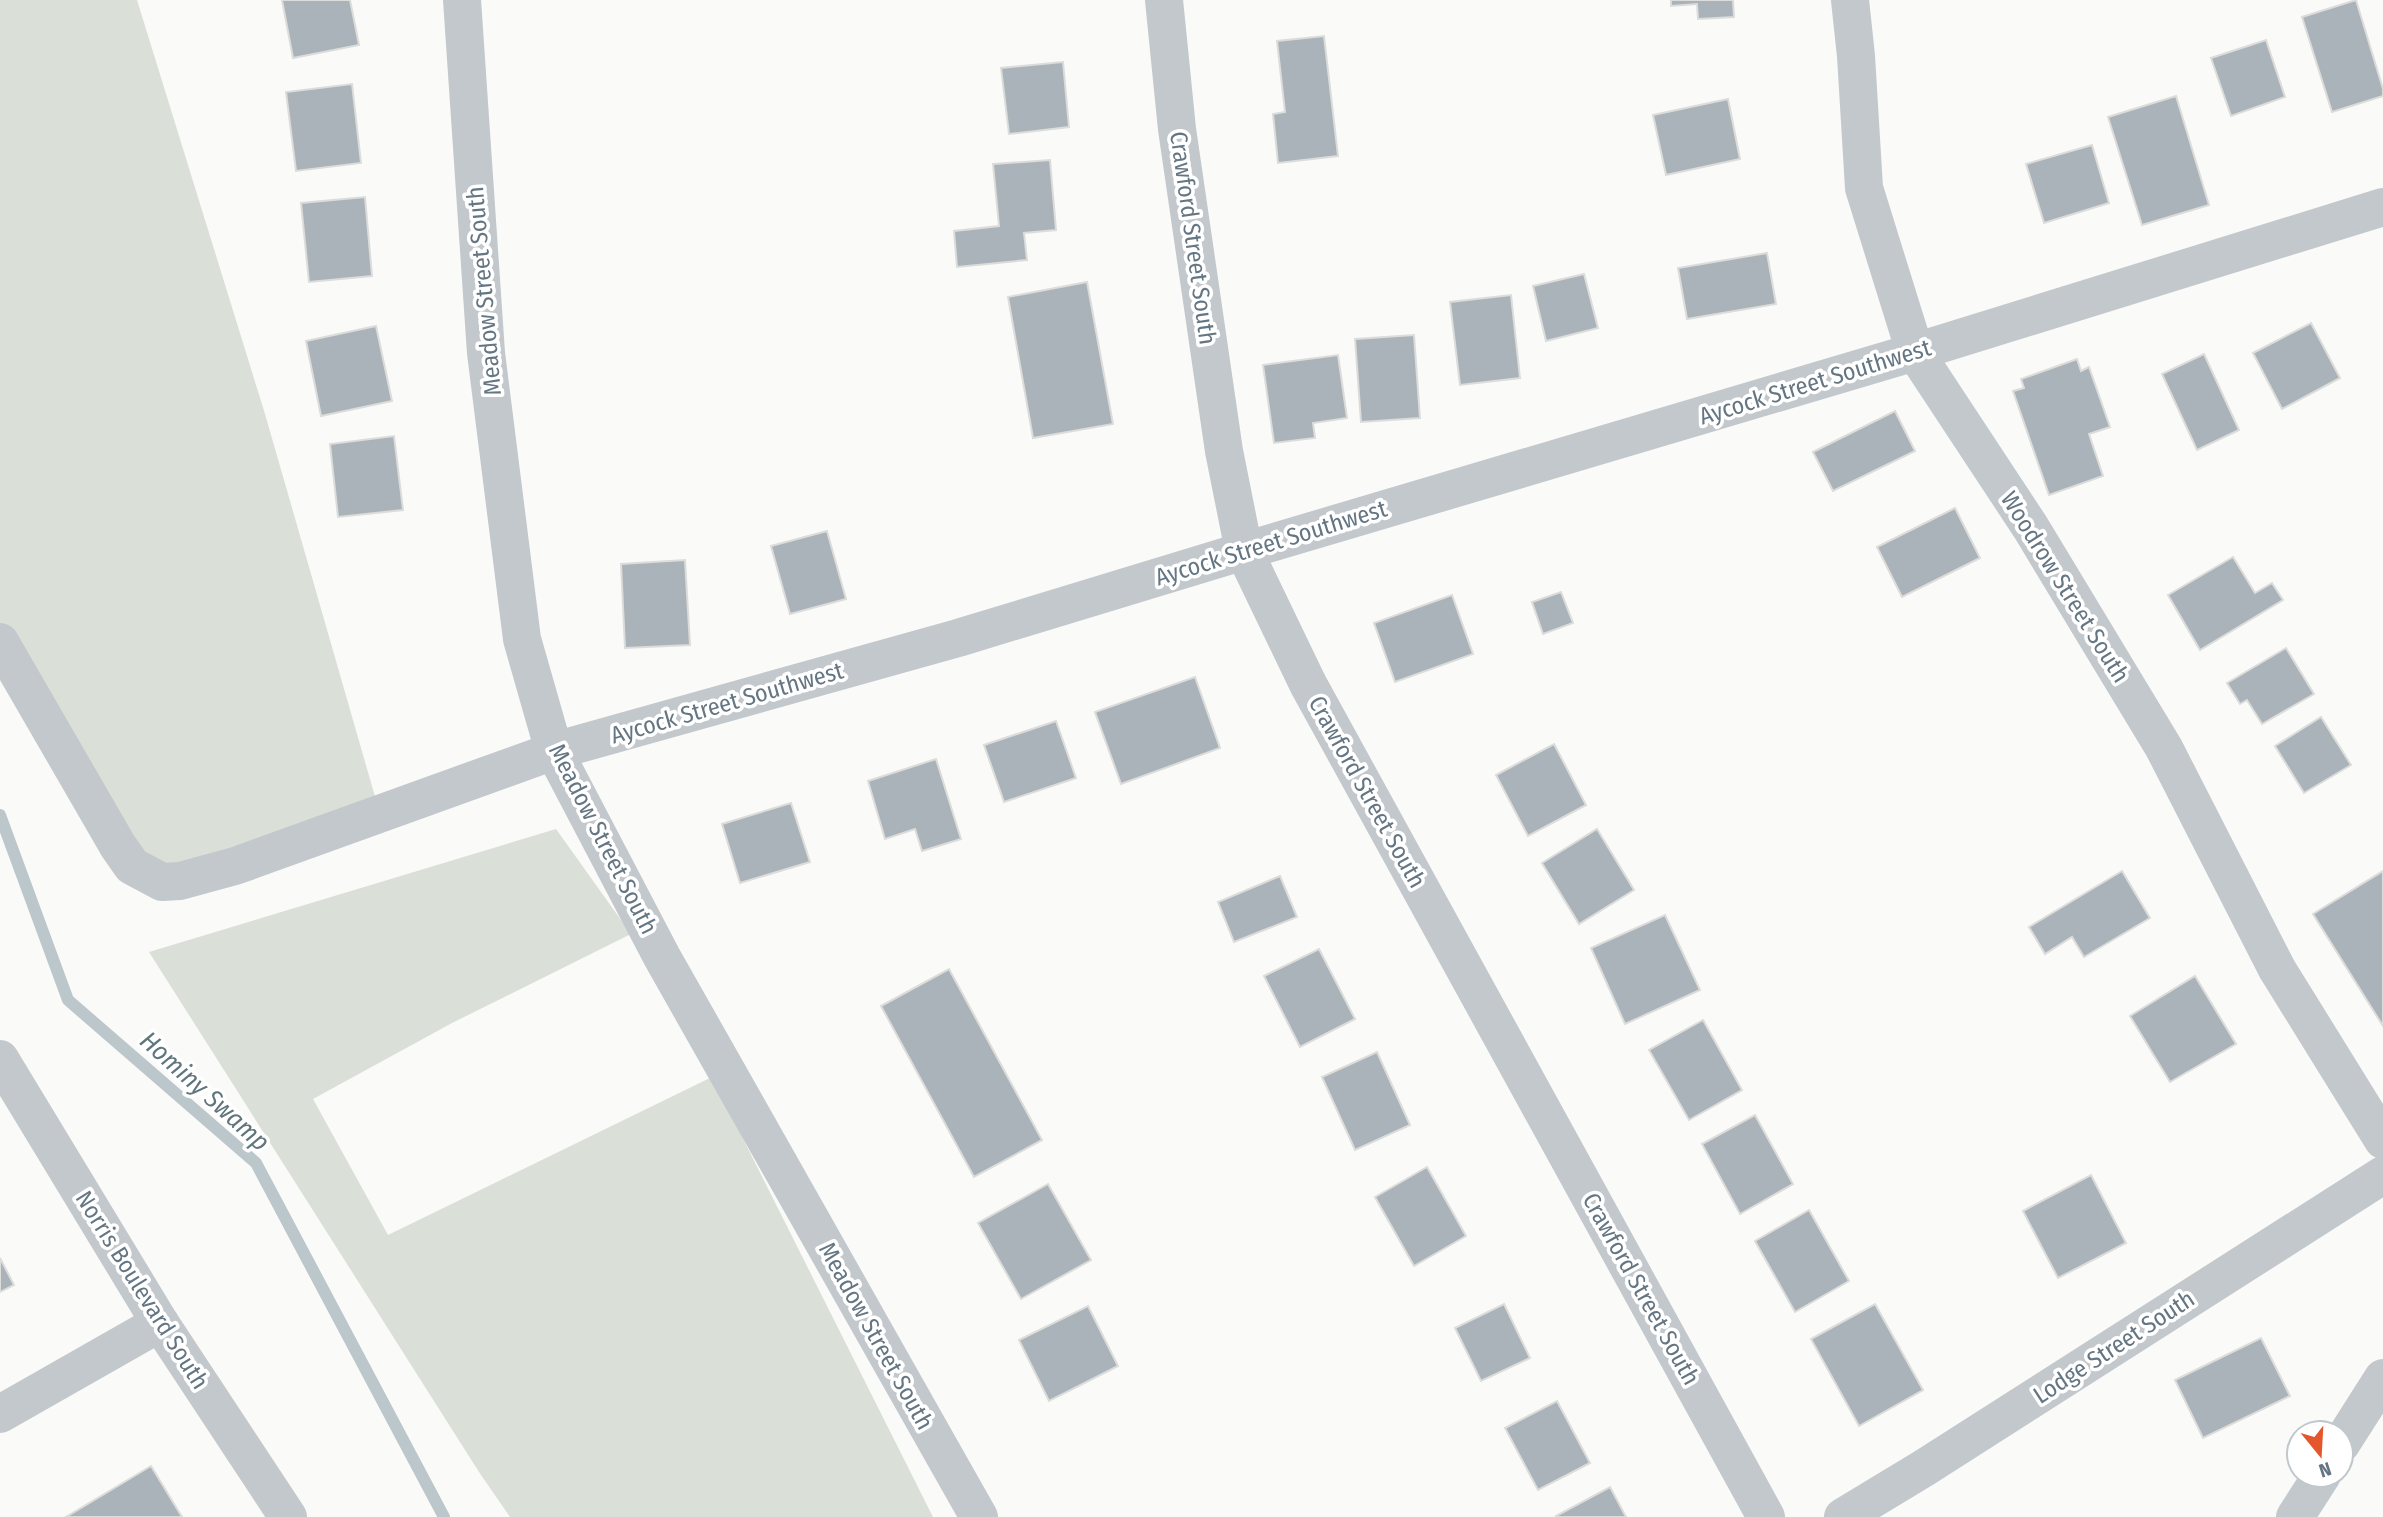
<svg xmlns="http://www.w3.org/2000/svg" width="2383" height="1517" viewBox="0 0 2383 1517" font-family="'Fira Sans Condensed',sans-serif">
  <rect width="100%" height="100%" fill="#fafaf8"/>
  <g fill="#dadfd7">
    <polygon points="0,0 137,0 265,414 380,814 162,882 0,645"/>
    <polygon points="556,829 631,934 452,1023 313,1099 388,1235 712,1077 933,1517 510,1517 479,1472 149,952"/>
  </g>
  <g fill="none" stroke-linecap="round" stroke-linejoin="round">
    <polyline stroke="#bbc7cb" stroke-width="12" points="0,815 68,1000 256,1163 444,1517"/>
  </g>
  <g fill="#aab3b9" stroke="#dcdcda" stroke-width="2">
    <polygon points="282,0 350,0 359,45 293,58"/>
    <polygon points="1671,0 1733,0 1734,17 1698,19 1697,4 1671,6"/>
    <polygon points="2356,0 2383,89 2383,96 2332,112 2302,17"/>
    <polygon points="1324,36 1338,156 1278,163 1273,114 1285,112 1277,41"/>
    <polygon points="2266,40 2285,97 2231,116 2211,58"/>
    <polygon points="1063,62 1069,127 1009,134 1001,68"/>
    <polygon points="352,84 361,163 296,171 286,92"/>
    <polygon points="2176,96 2209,205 2142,225 2108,117"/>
    <polygon points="1728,99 1740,159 1666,175 1653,115"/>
    <polygon points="2092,145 2109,203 2044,223 2026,164"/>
    <polygon points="1050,160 1056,230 1024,233 1027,260 957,267 954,231 999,226 993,164"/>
    <polygon points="365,197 372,276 309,282 301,203"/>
    <polygon points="1767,253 1776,304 1687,319 1678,268"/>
    <polygon points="1584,274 1598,328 1546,341 1533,286"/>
    <polygon points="1087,282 1113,424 1033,438 1008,297"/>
    <polygon points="1511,295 1520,378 1460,385 1450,302"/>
    <polygon points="2311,323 2340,378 2282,409 2253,353"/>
    <polygon points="376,326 392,401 321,416 306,341"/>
    <polygon points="1414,335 1420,418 1361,422 1355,339"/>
    <polygon points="2204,354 2239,430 2197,450 2162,374"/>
    <polygon points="1338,355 1347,418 1313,423 1315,438 1274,443 1263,365"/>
    <polygon points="2077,359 2081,371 2089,367 2110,427 2089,434 2103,476 2049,495 2013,391 2024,388 2021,379"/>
    <polygon points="1895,411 1915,451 1833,491 1813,452"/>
    <polygon points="394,436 403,510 338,517 330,444"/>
    <polygon points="1955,508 1980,558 1902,597 1877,547"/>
    <polygon points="827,531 846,599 790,614 771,546"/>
    <polygon points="2233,557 2255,593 2272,583 2283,600 2200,650 2168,595"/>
    <polygon points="685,560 690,645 625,648 621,564"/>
    <polygon points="1561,592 1573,623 1543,634 1532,602"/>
    <polygon points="1452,595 1473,654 1395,682 1374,623"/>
    <polygon points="2286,648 2314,694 2262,724 2247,700 2240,704 2227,683"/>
    <polygon points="1195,677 1220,748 1121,784 1095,712"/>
    <polygon points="2321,717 2351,765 2304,793 2275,746"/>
    <polygon points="1056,721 1076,778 1004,802 984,745"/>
    <polygon points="1554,744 1586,805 1528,836 1496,775"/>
    <polygon points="936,759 961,839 922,851 915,829 885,839 868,781"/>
    <polygon points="791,803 810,862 740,883 722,824"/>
    <polygon points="1597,829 1634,890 1579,924 1542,863"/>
    <polygon points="2122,871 2150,918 2084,957 2072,937 2045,954 2029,927"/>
    <polygon points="2383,871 2383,1026 2313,914"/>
    <polygon points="1280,876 1297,917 1234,942 1218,902"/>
    <polygon points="1665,915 1700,990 1625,1024 1591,948"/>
    <polygon points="1319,949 1355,1019 1300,1047 1264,976"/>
    <polygon points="949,969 1042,1140 974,1177 881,1006"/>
    <polygon points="2195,976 2236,1044 2170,1082 2130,1016"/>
    <polygon points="1703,1020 1742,1090 1689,1120 1649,1050"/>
    <polygon points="1377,1052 1410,1125 1355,1150 1322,1077"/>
    <polygon points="1755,1115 1793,1184 1740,1214 1702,1144"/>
    <polygon points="1427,1167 1466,1236 1414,1266 1375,1197"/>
    <polygon points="2091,1175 2126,1243 2058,1278 2023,1211"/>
    <polygon points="1048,1184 1091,1260 1021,1299 978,1223"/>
    <polygon points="1809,1210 1849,1281 1795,1312 1755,1241"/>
    <polygon points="0,1258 14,1285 0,1292"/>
    <polygon points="1504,1304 1530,1358 1481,1381 1455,1328"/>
    <polygon points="1875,1304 1923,1390 1859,1426 1811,1339"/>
    <polygon points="1088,1306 1118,1366 1049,1401 1019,1340"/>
    <polygon points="2261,1338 2290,1396 2203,1438 2175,1380"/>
    <polygon points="1557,1401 1590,1463 1538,1490 1505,1428"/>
    <polygon points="151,1466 182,1517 66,1517"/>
    <polygon points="1610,1487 1626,1517 1557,1517 1556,1516"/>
  </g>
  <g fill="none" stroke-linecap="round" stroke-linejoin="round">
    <g stroke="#c3c8cc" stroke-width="38">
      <polyline points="462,0 486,353 522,639 554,751 662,957 979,1517"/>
      <polyline points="1164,0 1177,129 1224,451 1244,551 1308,684 1766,1517"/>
      <polyline points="1850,0 1856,56 1864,188 1915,352 2031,528 2164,748 2277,969 2383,1140"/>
      <polyline points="0,642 118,846 132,866 162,882 180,881 235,866 554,751 958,638 1244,551 1915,352 2383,207"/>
      <polyline points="0,1059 160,1323 288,1517"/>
      <polyline points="0,1414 160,1323"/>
      <polyline points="2341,1444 2383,1378"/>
      <polyline points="1843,1517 1924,1468 2383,1175"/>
      <polyline points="2295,1517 2322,1475"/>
    </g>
  </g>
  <g text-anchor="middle" stroke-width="7" stroke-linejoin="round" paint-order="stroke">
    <g font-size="24" fill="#657683" stroke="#fff">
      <text transform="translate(1193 238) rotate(82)" y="8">Crawford Street South</text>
      <text transform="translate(484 291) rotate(-95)" y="8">Meadow Street South</text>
      <text transform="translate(1815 382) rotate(-17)" y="8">Aycock Street Southwest</text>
      <text transform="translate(1271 543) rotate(-17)" y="8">Aycock Street Southwest</text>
      <text transform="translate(2065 587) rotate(58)" y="8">Woodrow Street South</text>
      <text transform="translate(727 703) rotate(-16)" y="8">Aycock Street Southwest</text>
      <text transform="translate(1367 792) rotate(61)" y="8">Crawford Street South</text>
      <text transform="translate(603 839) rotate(63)" y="8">Meadow Street South</text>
      <text transform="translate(1641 1289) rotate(61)" y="8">Crawford Street South</text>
      <text transform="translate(142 1290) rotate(58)" y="8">Norris Boulevard South</text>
      <text transform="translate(876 1336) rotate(61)" y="8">Meadow Street South</text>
      <text transform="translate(2114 1347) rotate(-33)" y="8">Lodge Street South</text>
    </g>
    <g font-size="26" font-style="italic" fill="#60757c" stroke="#fff">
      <text transform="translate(205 1091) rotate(42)" y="9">Hominy Swamp</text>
    </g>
  </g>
  <g transform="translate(2320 1454) rotate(162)"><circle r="33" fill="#ffffff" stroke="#c1c8cd" stroke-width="2"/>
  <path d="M0-5L12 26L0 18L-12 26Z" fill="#e4572e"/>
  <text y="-10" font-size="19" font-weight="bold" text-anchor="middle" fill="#657683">N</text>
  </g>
</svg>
